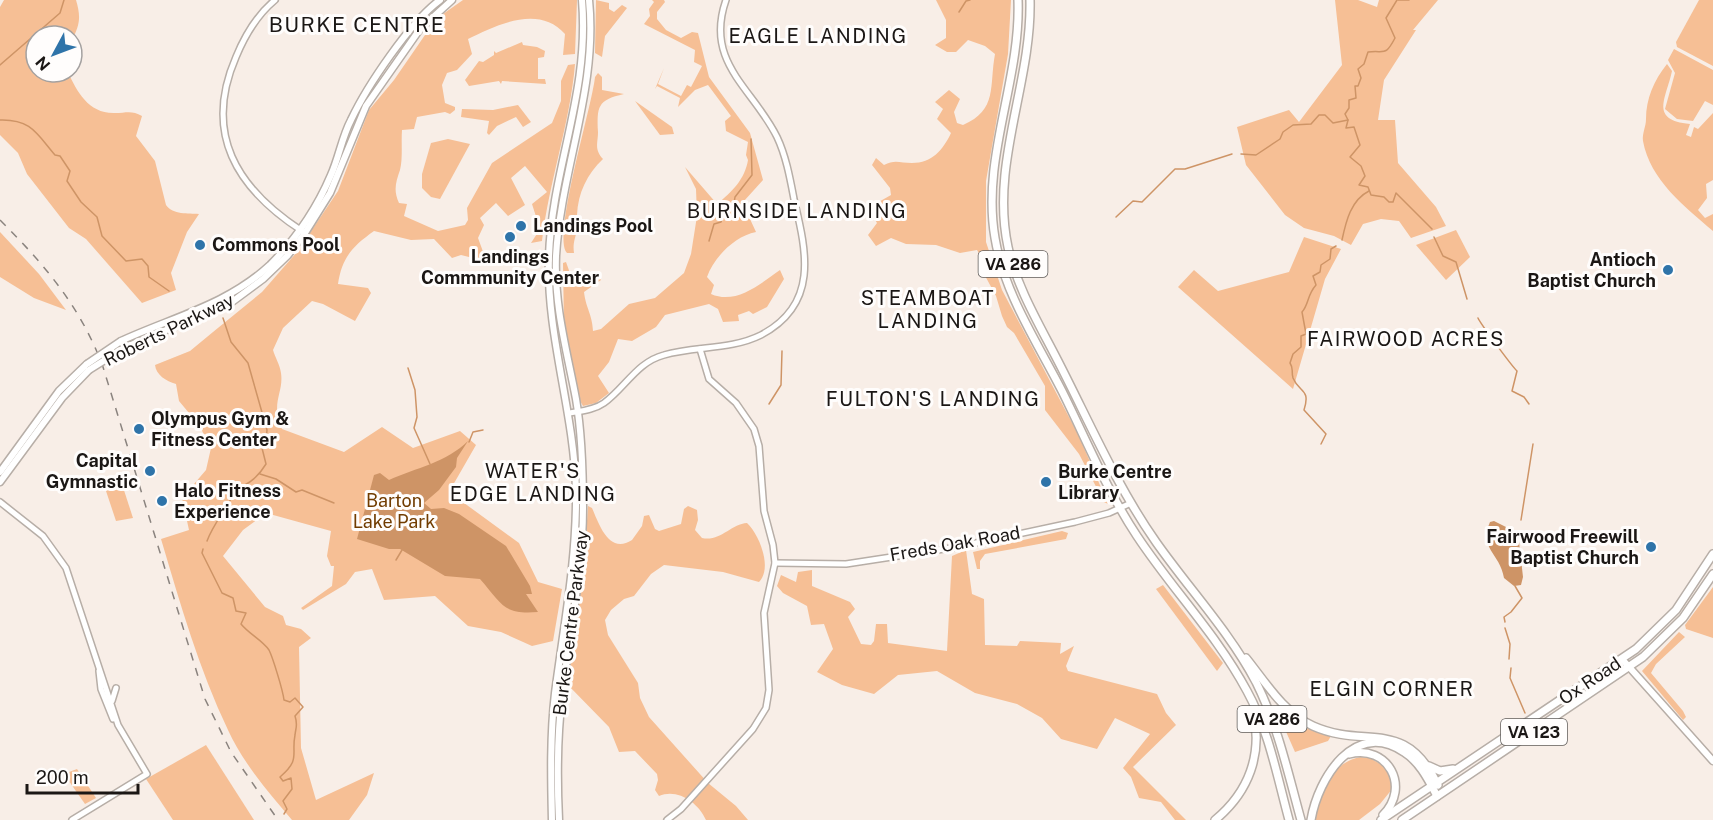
<svg xmlns="http://www.w3.org/2000/svg" width="1713" height="820" viewBox="0 0 1713 820" font-family="'Public Sans',sans-serif">
  <rect width="100%" height="100%" fill="#f8eee7"/>
  <g fill="#f6bf95">
    <path d="M4,0H76C81,17 80,24 72,40V36H36V72H68C77,92 89,114 115,113C126,113 132,110 142,116L136,136L155,161L166,205C173,215 188,213 199,214L187,232L171,273L176,290L142,303L86,239L69,228L27,174L18,153L0,135V7Z"/>
    <path d="M463,0H577L575,54L563,55L565,34C539,4 496,25 468,39L472,54L457,70L447,73L442,85L445,103L455,107V110L450,114L445,112L417,117L414,129L402,130C401,142 403,158 400,170C396,182 393,190 399,203L407,204L404,216L438,231L465,225L468,220L467,208L492,163L552,123L561,101V81L568,65L575,64C570,124 549,181 542,241L531,243L540,229L532,204L547,192L525,166L511,178L525,205L508,216L496,203L480,218L484,225L478,238L485,257L481,260L461,255L452,258L434,239L411,240L374,231C353,246 342,257 338,284L368,288L371,293L355,321L323,304L312,301L283,328L273,350C275,357 280,365 281,373C284,393 270,403 282,429L344,452L382,427L413,448L460,431L476,445L449,492L519,543L538,582L562,589L553,641L532,646L501,632L468,626L435,596L384,600L372,569L355,572L346,584L303,610L301,608L332,586L334,566H331L327,556L331,531L266,513L243,530L223,556L265,607L283,616L286,625L301,629L311,638L299,647L301,748L316,800L374,773L367,795L349,820H292C269,793 243,763 228,730C199,669 180,603 161,539L189,530L182,498L206,470L211,448L199,425L179,401L176,384C166,381 156,375 155,365L190,351L213,332L262,292L297,252L338,191L369,110L394,80L425,35L443,14Z"/>
    <polygon points="596,0 609,3 609,9 614,12 622,5 627,8 605,36 602,57 595,53"/>
    <path d="M652,0H664L665,2L657,12V19L666,30L681,38L692,32L698,33L709,77L750,133L763,180L735,211V215L750,219L756,232C735,236 714,257 707,277L714,285L711,294C736,305 760,284 780,270L784,279L767,307L753,314L749,311L738,315L739,321L723,322L718,309L709,304L665,315L656,327L632,341L618,339L609,362L598,376L609,393L596,403L583,406L579,399L564,327L563,263L566,262L571,276L599,277L601,280L584,292C586,309 592,313 593,331L601,329L629,304L655,298L684,273L691,254L697,216L696,189L685,167L717,204C732,192 745,179 748,160L746,155L748,142L726,131L725,121L731,116L708,85L695,90L678,107L680,98L657,86L655,89L664,68L658,84L681,96L687,85L691,87L702,66L694,62L695,50L644,24L650,16L649,9L654,2Z"/>
    <path d="M936,0H1011L1008,54L986,181V242L1002,290L1079,436L1108,504L1104,502L1079,454L1045,410V386L1014,333L1007,327L1002,316L996,296L983,272L984,262L977,250L960,253L936,245L906,244L891,238L876,246L868,235L877,223L868,208L891,195L890,188L872,165L876,158L884,165C895,159 900,163 912,163C932,163 943,150 951,133L937,119L943,109L935,102L949,90L960,99L954,112L957,123L963,125C998,110 989,86 995,54L985,46L968,40L956,52H947L935,45L946,38V20Z"/>
    <polygon points="1335,0 1358,0 1377,7 1379,0 1438,0 1413,30 1416,30 1384,80 1378,120 1395,120 1398,163 1436,207 1446,226 1411,238 1399,221 1381,219 1363,224 1351,245 1334,236 1304,228 1285,215 1246,165 1237,127 1289,110 1299,122 1342,65"/>
    <polygon points="1699,0 1713,0 1713,66 1677,47 1676,42"/>
    <polygon points="522,42 523,45 537,47 545,51 544,57 538,58 538,79 545,79 546,84 502,81 501,84 499,81 469,86 465,80 479,61 483,62 494,55 494,51 496,53"/>
    <polygon points="1674,49 1713,70 1713,105 1705,101 1693,121 1677,119 1665,109 1675,73 1668,60"/>
    <path d="M1667,64L1672,71C1666,99 1649,120 1690,124L1686,135L1691,137L1694,127L1698,129L1713,113V180L1706,184L1707,198L1698,210L1705,218L1713,214V231C1685,207 1650,180 1643,141C1642,133 1646,127 1646,119C1646,99 1654,80 1667,64Z"/>
    <path d="M598,73L602,77V90L624,94C597,100 597,107 598,132C598,143 594,149 603,159C587,174 578,193 577,215C577,221 578,229 576,234C574,242 573,244 574,253H567C552,236 592,107 595,77Z"/>
    <polygon points="635,101 672,127 674,134 660,135"/>
    <polygon points="518,105 531,122 523,127 516,117 497,126 489,135 487,133 489,121 461,117 462,109 493,110"/>
    <polygon points="448,139 470,144 440,199 431,197 422,188 422,174 431,143"/>
    <polygon points="1456,230 1470,257 1446,280 1416,245"/>
    <polygon points="0,232 39,274 66,310 34,298 0,277"/>
    <polygon points="1304,237 1341,249 1325,279 1293,389 1178,287 1194,270 1218,291 1289,272"/>
    <polygon points="121,481 133,518 116,521 104,485"/>
    <path d="M588,506L592,508C599,524 609,555 632,540L642,526L644,516L649,515L655,529L659,531L681,524L684,509L688,506L697,510L698,520L695,530L702,538C720,542 731,524 747,523C759,534 773,568 759,582L723,572L664,565L651,574L634,596L624,599L611,610L605,620L608,635L638,683L640,698L649,717L708,783L736,806L748,820H706C698,802 677,788 659,796L655,790L658,780L657,774L635,751L619,752L609,727L567,684L584,566Z"/>
    <polygon points="1062,531 1068,533 1066,539 985,554 980,561 980,569 977,569 973,552"/>
    <polygon points="966,550 972,594 984,599 985,645 1017,646 1020,641 1061,643 1060,654 1074,646 1066,666 1068,671 1157,694 1166,713 1176,725 1133,767 1186,820 1175,820 1161,802 1139,798 1131,777 1123,768 1150,734 1115,718 1097,749 1061,739 1042,718 1017,704 975,693 937,671 898,675 874,694 842,685 817,672 833,649 824,624 811,625 807,606 783,593 777,586 781,575 796,582 798,572 812,570 812,586 850,602 855,609 848,617 861,644 871,645 874,641 876,624 887,624 888,643 947,651 952,556"/>
    <polygon points="1163,585 1223,663 1217,671 1156,589"/>
    <polygon points="1713,587 1713,638 1686,629 1685,625"/>
    <polygon points="1679,632 1685,637 1656,664 1651,673 1683,711 1686,717 1683,720 1642,671"/>
    <polygon points="1276,709 1279,709 1296,724 1331,736 1328,741 1295,752"/>
    <polygon points="206,745 254,820 173,820 146,779"/>
    <path d="M1360,757L1370,758L1387,768L1393,788L1380,804L1359,820H1314C1318,793 1331,763 1360,757Z"/>
    <polygon points="77,769 96,798 85,804 64,774"/>
  </g>
  <g fill="#ce9466">
    <path d="M468,441L457,458L456,467L439,490L424,503L431,509L444,508L459,514L506,546L530,586L532,594H526L538,612C503,615 502,604 480,579L445,576L400,549H389L357,539L374,475L380,473L389,480C416,468 447,462 468,441Z"/>
    <path d="M1494,521L1518,533L1523,577L1521,585L1514,586L1504,578C1500,553 1478,548 1490,522Z"/>
  </g>
  <g fill="none" stroke-linecap="round" stroke-linejoin="round">
    <g stroke="#ce9466" stroke-width="1.5">
      <path d="M1397,0L1386,18L1395,38C1385,57 1385,50 1368,52L1364,64L1358,69L1361,78L1358,86H1355L1356,98L1349,100V108L1345,114L1348,120L1346,128L1354,127L1360,145L1350,157L1361,166L1365,176L1359,185L1368,187L1371,195L1384,197L1389,202H1393L1396,193L1432,229"/>
      <polyline points="1398,0 1409,0"/>
      <polyline points="959,12 966,1 970,0"/>
      <polyline points="0,65 60,13 64,0"/>
      <path d="M0,120C31,119 37,134 55,155L60,156L70,171L67,181L81,202L97,217L102,236L126,261L142,259L148,266L149,277L169,291"/>
      <polyline points="1241,154 1256,155 1280,139 1283,132 1293,125 1311,124 1319,115 1325,115 1333,123 1348,120"/>
      <polyline points="1116,217 1133,201 1142,202 1175,169 1185,169 1232,154"/>
      <polyline points="1434,237 1443,256 1456,262 1467,299"/>
      <path d="M1342,240C1346,221 1351,200 1369,191"/>
      <polyline points="709,241 714,224 721,222 726,209 734,203 735,197 752,175 751,139"/>
      <path d="M1478,318C1480,323 1511,365 1517,371L1512,391L1524,397L1529,404"/>
      <polyline points="408,368 415,390 417,417 414,428 430,464"/>
      <polyline points="769,404 781,385 782,351"/>
      <polyline points="469,442 473,432 483,430"/>
      <path d="M1321,444L1326,434L1304,410C1311,388 1299,393 1293,378C1291,371 1294,369 1290,363L1293,354L1301,347V336L1306,334L1302,312C1309,304 1307,295 1316,285L1313,276L1320,272L1321,265L1330,259L1331,249L1336,246"/>
      <polyline points="260,474 276,479 296,492 302,490 334,503"/>
      <polyline points="1521,520 1533,444"/>
      <path d="M207,541C214,522 229,506 237,487C249,486 260,474 266,464L261,444L266,440L267,430L248,363L231,342L223,318"/>
      <path d="M203,549L202,553L222,593L233,598L236,611L246,613L241,624C249,634 262,640 269,650C273,658 283,691 284,700L290,702L295,698L303,707L295,716C298,725 296,726 295,735C291,755 301,759 280,777L283,781L291,778L292,789L283,801L287,809L284,814"/>
      <polyline points="396,560 402,550"/>
      <polyline points="1505,622 1504,617 1511,612 1522,598 1515,586"/>
      <polyline points="1505,628 1510,644 1509,659"/>
      <polyline points="1511,668 1510,678 1525,713"/>
    </g>
    <g stroke="#b7aea7" stroke-width="8">
      <g id="tertiary">
        <path d="M275,0C257,15 245,35 236,57C203,133 236,188 302,231"/>
        <path d="M570,413C581,411 594,410 604,403C625,388 637,362 664,355C695,346 731,350 761,335C820,304 806,250 794,199C790,178 786,156 777,137C753,88 704,63 726,0"/>
        <polyline points="0,502 43,536 66,568 118,725 147,774 72,820"/>
        <polyline points="775,563 846,564 957,547 1075,522 1109,513 1131,503"/>
        <polyline points="99,671 101,689 113,719"/>
        <polyline points="112,701 116,688"/>
        <polyline points="667,820 681,809 753,729 766,708 769,690 764,613 775,563 773,545 764,511 759,446 754,429 736,403 709,379 700,349"/>
      </g>
    </g>
    <g stroke="#b7aea7" stroke-width="9">
      <g id="secondary">
        <path d="M121,341C173,317 227,305 270,265C295,240 317,208 331,175C339,157 342,137 351,120C367,86 410,22 440,0"/>
        <polyline points="124,348 232,302 263,279 288,255 305,233 330,193 366,106 420,29 452,0"/>
        <polyline points="0,472 59,391 87,364"/>
        <polyline points="0,482 62,398 89,370"/>
        <polyline points="1622,659 1713,761"/>
        <path d="M552,820C551,778 550,735 555,693C564,625 577,558 576,490C574,410 546,335 549,256C552,167 590,93 582,0"/>
        <path d="M559,820C557,779 557,738 562,697C569,634 583,572 583,508C583,472 582,434 576,399C567,351 554,306 556,256C561,169 598,88 589,0"/>
      </g>
    </g>
    <g stroke="#b7aea7" stroke-width="10">
      <g id="trunk">
        <path d="M1018,0C1021,80 981,158 995,238C1004,293 1037,342 1062,391C1086,439 1107,491 1137,536C1172,589 1217,635 1247,691C1269,731 1277,776 1289,820"/>
        <path d="M1030,0C1032,83 990,164 1008,247C1017,289 1042,329 1061,367C1091,426 1118,488 1156,542C1189,589 1229,631 1256,682C1278,726 1288,773 1301,820"/>
        <path d="M1246,658C1266,683 1283,712 1313,726C1367,750 1404,716 1438,785"/>
        <path d="M1349,754C1388,744 1411,787 1383,815"/>
        <polyline points="1429,766 1440,771 1453,769"/>
        <path d="M1215,820C1249,792 1263,754 1253,711"/>
        <path d="M1311,820C1318,778 1355,719 1404,752C1420,762 1429,781 1437,796"/>
        <polyline points="1381,820 1636,649 1676,610 1713,554"/>
        <polyline points="1402,820 1643,657 1683,618 1713,574"/>
      </g>
    </g>
    <use href="#tertiary" stroke="#fff" stroke-width="5"/>
    <use href="#secondary" stroke="#fff" stroke-width="6"/>
    <use href="#trunk" stroke="#fff" stroke-width="7"/>
    <path stroke="#8a837e" stroke-width="1.5" stroke-dasharray="8 8" stroke-linecap="butt" d="M0,220C44,264 81,307 103,367L205,699L231,752L278,820"/>
    <g stroke="#b7aea7" stroke-width="9" stroke-linecap="butt">
      <g id="secondary-bridge">
        <polyline points="87,364 121,341"/>
        <polyline points="89,370 124,348"/>
      </g>
    </g>
    <use href="#secondary-bridge" stroke="#fff" stroke-width="6"/>
  </g>
  <g fill="#2f74a9" stroke="#fffdfc" stroke-width="2">
    <circle cx="521" cy="226" r="6"/>
    <circle cx="510" cy="237" r="6"/>
    <circle cx="200" cy="245" r="6"/>
    <circle cx="1668" cy="270" r="6"/>
    <circle cx="139" cy="429" r="6"/>
    <circle cx="150" cy="471" r="6"/>
    <circle cx="1046" cy="482" r="6"/>
    <circle cx="162" cy="501" r="6"/>
    <circle cx="1651" cy="547" r="6"/>
  </g>
  <g text-anchor="middle" stroke-width="6" stroke-linejoin="round" paint-order="stroke">
    <g fill="#fffdfc" stroke="#5f5c5a" stroke-width="1.5">
      <rect x="978.5" y="251" width="69" height="26" rx="4.5"/>
      <rect x="1237.5" y="706" width="69" height="26" rx="4.5"/>
      <rect x="1501" y="719" width="66" height="26" rx="4.5"/>
    </g>
    <g font-size="16" font-weight="bold" fill="#1b1715">
      <text x="1013" y="270">VA 286</text>
      <text x="1272" y="725">VA 286</text>
      <text x="1534" y="738">VA 123</text>
    </g>
    <g font-size="18" font-weight="bold" fill="#1b1715" stroke="#fffdfc" text-anchor="start">
      <text x="533" y="232">Landings Pool</text>
      <text x="212" y="251">Commons Pool</text>
      <text x="510" y="263" text-anchor="middle">Landings<tspan x="510" dy="21">Commmunity Center</tspan></text>
      <text x="1656" y="266" text-anchor="end">Antioch<tspan x="1656" dy="21">Baptist Church</tspan></text>
      <text x="151" y="425">Olympus Gym &amp;<tspan x="151" dy="21">Fitness Center</tspan></text>
      <text x="138" y="467" text-anchor="end">Capital<tspan x="138" dy="21">Gymnastic</tspan></text>
      <text x="1058" y="478">Burke Centre<tspan x="1058" dy="21">Library</tspan></text>
      <text x="174" y="497">Halo Fitness<tspan x="174" dy="21">Experience</tspan></text>
      <text x="1639" y="543" text-anchor="end">Fairwood Freewill<tspan x="1639" dy="21">Baptist Church</tspan></text>
    </g>
    <g font-size="18" fill="#1b1715" stroke="#fffdfc">
      <text transform="translate(169 330) rotate(-26)" y="6">Roberts Parkway</text>
      <text transform="translate(955 544) rotate(-10)" y="6">Freds Oak Road</text>
      <text transform="translate(571 623) rotate(-83)" y="6">Burke Centre Parkway</text>
      <text transform="translate(1590 681) rotate(-34)" y="6">Ox Road</text>
    </g>
    <g font-size="18" fill="#713c00" stroke="#fffdfc">
      <text x="394" y="507">Barton<tspan x="394" dy="21">Lake Park</tspan></text>
    </g>
    <g font-size="20" letter-spacing="1.5" fill="#1b1715" stroke="#fffdfc">
      <text x="818" y="43">EAGLE LANDING</text>
      <text x="797" y="218">BURNSIDE LANDING</text>
      <text x="928" y="305">STEAMBOAT<tspan x="928" dy="23">LANDING</tspan></text>
      <text x="1406" y="346">FAIRWOOD ACRES</text>
      <text x="933" y="406">FULTON'S LANDING</text>
      <text x="533" y="478">WATER'S<tspan x="533" dy="23">EDGE LANDING</tspan></text>
      <text x="1392" y="696">ELGIN CORNER</text>
    </g>
    <g font-size="21" letter-spacing="1.5" fill="#1b1715" stroke="#fffdfc">
      <text x="357" y="32">BURKE CENTRE</text>
    </g>
  </g>
  <g transform="translate(54 54) rotate(229)"><circle r="28" fill="#fffdfc" stroke="#a4a1a0" stroke-width="1.5"/>
  <path d="M0-4.5L10 22L0 15L-10 22Z" fill="#2f74a9"/>
  <text y="-9" font-size="16" font-weight="bold" text-anchor="middle" fill="#1b1715">N</text>
  </g>
  <path d="M27 784v9h111v-9" fill="none" stroke="#1b1715" stroke-width="3"/>
  <text x="36" y="784" font-size="18" fill="#1b1715" stroke="#fffdfc" stroke-width="4.5" paint-order="stroke">200 m</text>
</svg>
